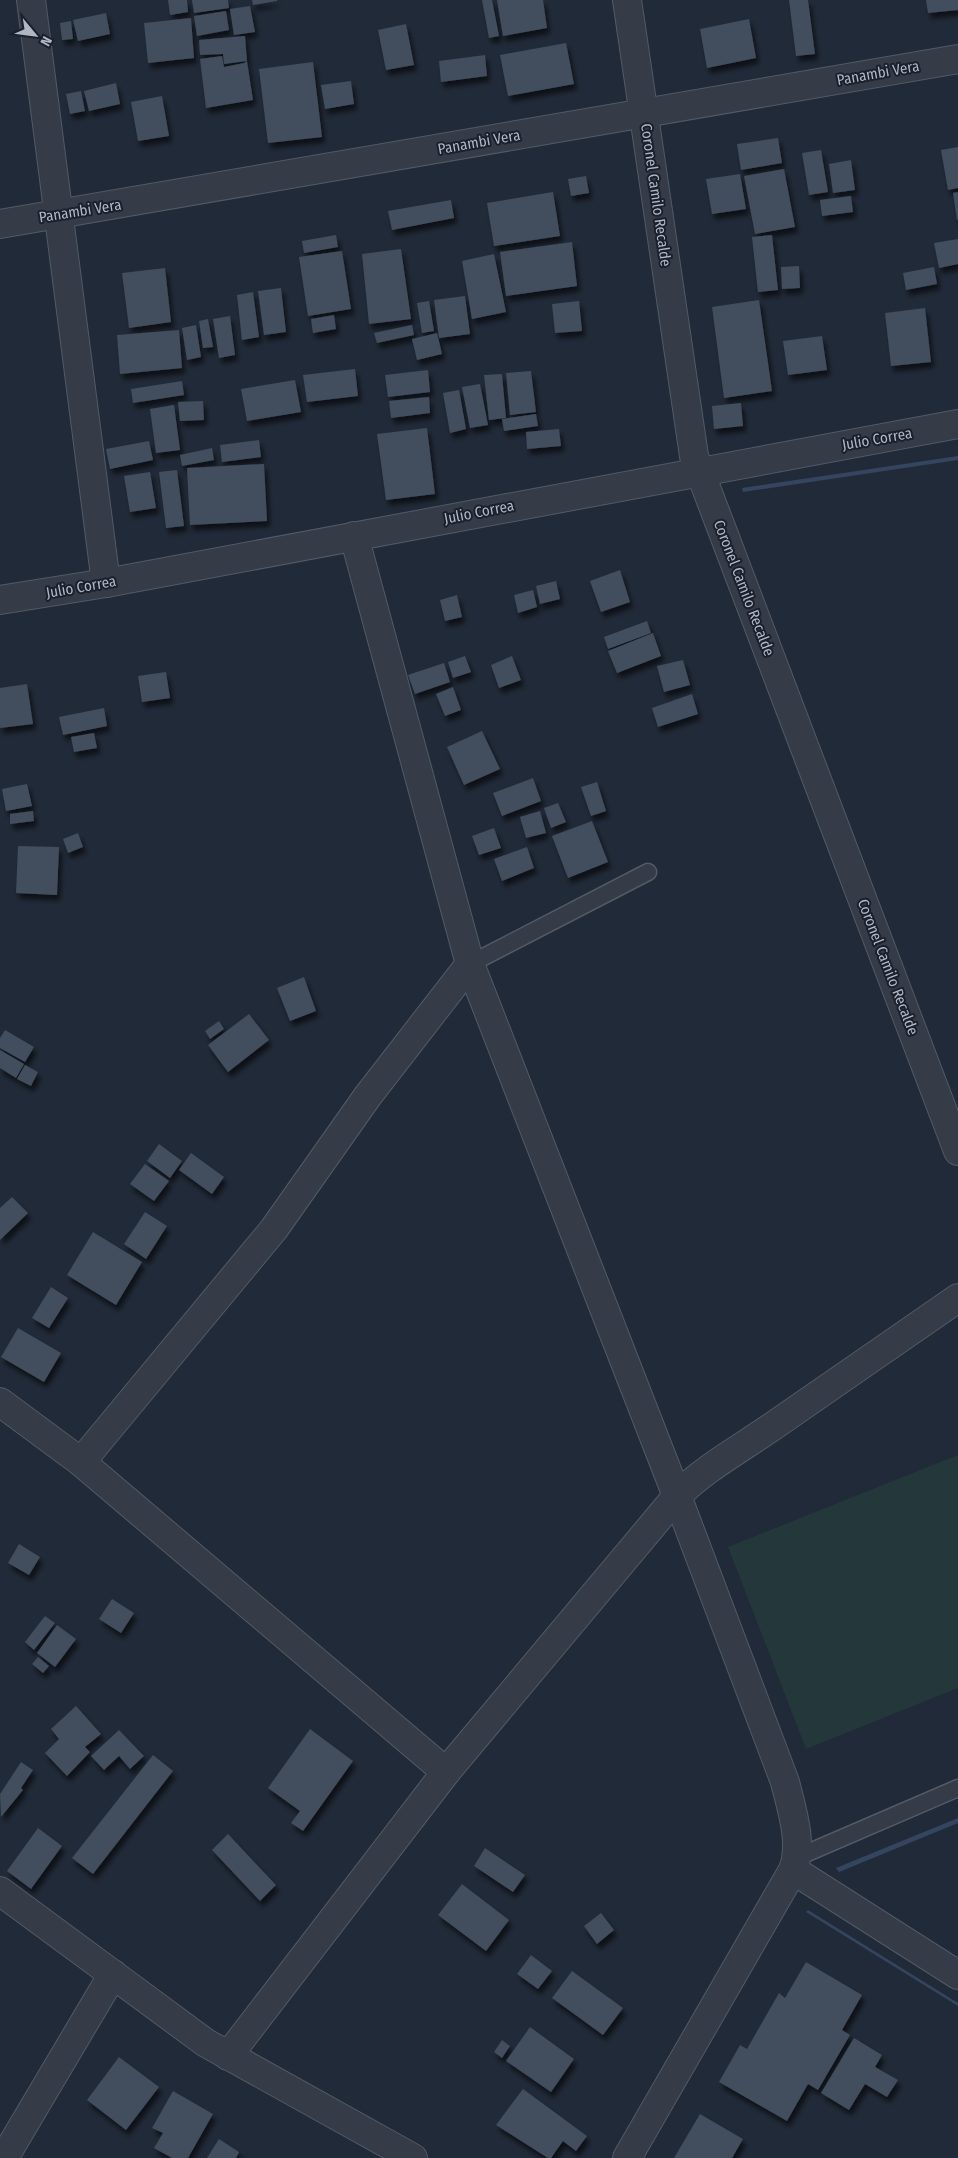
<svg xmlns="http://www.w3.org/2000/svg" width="958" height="2158" viewBox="0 0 958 2158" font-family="'Fira Sans Condensed',sans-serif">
  <defs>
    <filter id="shadow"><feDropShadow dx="3" dy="5.5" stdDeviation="2.5" flood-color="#0009"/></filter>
  </defs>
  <rect width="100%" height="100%" fill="#212a38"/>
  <polygon fill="#24373a" points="958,1455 958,1688 806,1749 728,1547"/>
  <g fill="#35455f">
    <polygon points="958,456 958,460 743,492 742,488"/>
    <polygon points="958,1818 958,1823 839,1872 836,1868"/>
    <polygon points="808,1910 958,2003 958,2006 806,1912"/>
  </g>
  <g fill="#424d5d" filter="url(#shadow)">
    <polygon points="168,0 187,0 188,12 170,15"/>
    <polygon points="192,0 228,0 229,8 194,13"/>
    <polygon points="252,0 277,0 277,1 253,5"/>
    <polygon points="482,0 492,0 499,36 489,38"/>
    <polygon points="497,0 543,0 547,28 503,36"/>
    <polygon points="789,0 808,0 815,54 796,56"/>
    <polygon points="926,0 958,0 958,10 928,13"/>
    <polygon points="250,6 255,32 234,35 230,9"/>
    <polygon points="226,11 229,30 197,36 194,16"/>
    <polygon points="106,13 110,34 78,41 73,20"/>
    <polygon points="191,18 194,58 148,63 144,23"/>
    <polygon points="749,19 756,58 707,68 700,29"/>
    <polygon points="71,21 73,39 62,40 60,23"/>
    <polygon points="406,24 414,65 386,70 378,30"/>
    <polygon points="245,36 247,61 224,64 223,54 200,55 199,40"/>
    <polygon points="566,43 574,84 508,96 500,55"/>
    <polygon points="485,55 487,76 441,82 439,61"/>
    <polygon points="222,56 224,67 244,63 247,61 253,100 206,108 200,59"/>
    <polygon points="313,62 322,137 268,143 259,69"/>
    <polygon points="351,81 354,104 325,109 321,85"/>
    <polygon points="116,83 120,104 89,111 84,91"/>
    <polygon points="81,91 85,111 70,114 66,94"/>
    <polygon points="162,96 169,136 138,141 131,102"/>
    <polygon points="778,138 782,163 741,170 737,144"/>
    <polygon points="958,147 958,188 948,190 941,150"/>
    <polygon points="821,150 828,192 809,195 802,153"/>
    <polygon points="851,160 855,190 833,193 829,164"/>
    <polygon points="784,169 795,227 755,234 744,176"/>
    <polygon points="740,174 746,209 712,214 706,179"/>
    <polygon points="586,176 589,193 571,196 568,179"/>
    <polygon points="553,192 560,236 494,246 487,203"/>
    <polygon points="958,192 958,220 957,220 953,193"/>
    <polygon points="851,196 853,212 822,216 820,200"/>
    <polygon points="451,200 454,218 392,230 388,211"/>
    <polygon points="336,235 338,247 304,253 302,241"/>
    <polygon points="772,235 778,290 758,292 752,237"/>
    <polygon points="958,239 958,264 939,268 934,243"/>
    <polygon points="572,242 577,286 506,296 500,252"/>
    <polygon points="401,249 411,319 369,324 362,254"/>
    <polygon points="342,251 351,309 308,316 299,257"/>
    <polygon points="494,254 506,312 472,319 462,261"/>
    <polygon points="799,266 800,288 782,289 781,267"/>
    <polygon points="934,267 937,284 906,290 903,273"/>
    <polygon points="165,268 171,322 129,328 122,273"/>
    <polygon points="281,288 286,332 264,335 258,291"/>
    <polygon points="253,292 259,337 242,340 237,295"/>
    <polygon points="465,296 470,334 439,338 434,300"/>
    <polygon points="759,300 772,391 724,398 712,307"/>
    <polygon points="429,301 434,331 422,333 417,303"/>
    <polygon points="579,301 582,331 555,333 552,304"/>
    <polygon points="925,308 931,362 891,366 885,313"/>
    <polygon points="334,315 336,329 313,333 311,319"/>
    <polygon points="230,316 235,355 219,358 213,319"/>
    <polygon points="208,319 213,347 203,348 199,321"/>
    <polygon points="196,325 201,357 187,360 182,328"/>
    <polygon points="412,325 414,335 377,343 374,333"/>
    <polygon points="179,330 182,368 120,374 117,335"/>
    <polygon points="437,333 442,354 417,360 412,339"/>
    <polygon points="822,336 827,370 788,375 783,341"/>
    <polygon points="355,369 358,396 307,402 303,375"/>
    <polygon points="428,370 430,392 388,397 385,375"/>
    <polygon points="531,371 536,412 510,415 506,373"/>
    <polygon points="502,374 506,418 489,420 484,375"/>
    <polygon points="295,380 301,412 247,421 241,389"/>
    <polygon points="182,381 184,395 133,403 131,389"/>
    <polygon points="480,384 488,425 470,428 462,387"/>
    <polygon points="459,390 466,429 450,433 443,393"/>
    <polygon points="429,397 430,413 391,418 389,401"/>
    <polygon points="203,401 204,420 180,421 178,402"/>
    <polygon points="741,403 743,426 714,429 712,406"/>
    <polygon points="174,405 180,450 156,453 150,409"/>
    <polygon points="536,414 538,426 504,431 502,419"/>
    <polygon points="427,428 435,494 386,500 377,434"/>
    <polygon points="559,429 561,446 527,449 526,432"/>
    <polygon points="259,440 261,457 222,462 220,445"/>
    <polygon points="149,441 153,460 110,469 106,449"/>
    <polygon points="212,448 214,460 182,466 180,455"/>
    <polygon points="264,464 267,521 190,525 187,468"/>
    <polygon points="177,470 184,526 166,528 159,472"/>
    <polygon points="150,472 156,508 130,512 124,476"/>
    <polygon points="620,570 630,602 601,612 590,581"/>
    <polygon points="556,581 560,599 540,604 536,586"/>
    <polygon points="533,590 537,607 518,613 514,595"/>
    <polygon points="457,595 462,617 445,621 440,600"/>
    <polygon points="647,621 651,633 608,649 604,637"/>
    <polygon points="653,633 661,656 617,673 608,651"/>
    <polygon points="465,656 471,672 453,678 448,662"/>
    <polygon points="512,656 521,680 499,688 491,665"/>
    <polygon points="683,660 690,685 664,692 657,666"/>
    <polygon points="444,663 450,682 415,694 408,675"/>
    <polygon points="166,672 170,698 142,702 138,676"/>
    <polygon points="27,684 33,724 0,728 0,688"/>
    <polygon points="453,687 461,710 445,716 436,694"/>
    <polygon points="692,694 698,714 658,727 652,708"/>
    <polygon points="104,708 107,726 63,735 59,717"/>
    <polygon points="482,731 500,769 464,785 447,747"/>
    <polygon points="94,733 97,748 74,752 71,737"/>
    <polygon points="533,778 541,801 502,816 493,793"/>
    <polygon points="597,782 606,811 591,816 581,787"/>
    <polygon points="27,784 32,806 6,811 2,789"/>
    <polygon points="558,803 566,822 551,828 544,808"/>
    <polygon points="33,811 34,821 10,824 10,814"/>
    <polygon points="540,811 546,833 526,838 520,817"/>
    <polygon points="592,821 608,862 568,878 552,836"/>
    <polygon points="494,828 501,848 479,855 472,836"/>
    <polygon points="78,833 83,847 68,853 63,839"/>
    <polygon points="18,846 59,847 57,895 16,893"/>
    <polygon points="527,847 534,868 502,881 494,859"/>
    <polygon points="304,977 316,1011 290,1021 277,988"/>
    <polygon points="249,1014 269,1040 228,1072 208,1045"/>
    <polygon points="219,1021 224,1029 210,1039 205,1031"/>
    <polygon points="5,1030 34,1047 25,1062 0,1048 0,1038"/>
    <polygon points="0,1050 24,1064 16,1078 0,1068"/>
    <polygon points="25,1065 38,1072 31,1086 17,1079"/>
    <polygon points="159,1144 182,1161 170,1178 147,1161"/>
    <polygon points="191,1153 224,1177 212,1194 179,1170"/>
    <polygon points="145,1164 169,1181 154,1201 130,1184"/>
    <polygon points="12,1197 28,1213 0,1240 0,1208"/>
    <polygon points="145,1212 167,1226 146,1259 124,1244"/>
    <polygon points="93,1232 142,1262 116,1305 67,1275"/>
    <polygon points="51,1287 68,1298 49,1328 32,1318"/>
    <polygon points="18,1328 61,1353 44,1382 1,1357"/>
    <polygon points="19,1544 40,1557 29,1575 8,1563"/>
    <polygon points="112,1599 134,1613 121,1633 99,1619"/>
    <polygon points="45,1616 55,1623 34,1650 25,1642"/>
    <polygon points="57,1625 76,1639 55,1667 37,1653"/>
    <polygon points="38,1657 49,1666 43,1673 32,1664"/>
    <polygon points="76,1706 101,1734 85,1747 90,1752 67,1776 45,1753 59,1739 51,1729"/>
    <polygon points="310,1729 353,1761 303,1831 291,1823 300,1811 268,1788"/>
    <polygon points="119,1730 144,1756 130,1769 119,1756 104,1770 91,1756"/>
    <polygon points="153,1755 173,1771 93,1874 72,1858"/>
    <polygon points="21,1762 33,1770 21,1788 23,1790 1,1817 0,1794"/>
    <polygon points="38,1828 62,1846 31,1889 7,1871"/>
    <polygon points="228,1834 276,1885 260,1901 212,1850"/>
    <polygon points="485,1848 525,1875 513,1892 474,1866"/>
    <polygon points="462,1884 509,1920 486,1951 438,1915"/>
    <polygon points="601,1913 614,1930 597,1944 584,1926"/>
    <polygon points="531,1955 552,1971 538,1989 517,1974"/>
    <polygon points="806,1962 862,1995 842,2030 850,2035 818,2090 808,2084 787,2121 719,2082 740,2045 747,2049 779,1993 785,1998"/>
    <polygon points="572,1971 623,2008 603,2035 552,1998"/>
    <polygon points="530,2027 574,2059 551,2092 506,2061"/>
    <polygon points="854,2038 882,2055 875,2067 898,2080 887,2097 865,2084 849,2110 821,2093"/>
    <polygon points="502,2040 510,2046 502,2058 494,2052"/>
    <polygon points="119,2057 159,2087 126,2130 87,2100"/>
    <polygon points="523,2089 587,2136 576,2151 563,2141 551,2158 548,2158 496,2125"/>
    <polygon points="173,2091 213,2114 188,2158 172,2158 154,2148 163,2133 152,2128"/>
    <polygon points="700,2114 743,2139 732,2158 674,2158"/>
    <polygon points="219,2139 239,2152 236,2158 207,2158"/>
  </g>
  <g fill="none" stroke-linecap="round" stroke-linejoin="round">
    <g stroke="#525a66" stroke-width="19">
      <g id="lane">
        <polyline points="470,964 648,872"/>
        <polyline points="798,1857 958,1788"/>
      </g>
    </g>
    <g stroke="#525a66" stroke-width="30">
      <g id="street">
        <polyline points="31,0 106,583"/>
        <polyline points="627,0 694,456 958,1151"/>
        <polyline points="0,224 958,59"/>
        <path d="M354,536L470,964L677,1496L785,1782C792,1810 803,1843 793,1870L627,2158"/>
        <polyline points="0,600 106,583 958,424"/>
        <polyline points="0,1402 81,1462 446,1772"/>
        <polyline points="81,1462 274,1229 367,1097 470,964"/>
        <polyline points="793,1870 958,1975"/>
        <polyline points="0,1891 206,2043 413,2158"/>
        <path d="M228,2056L446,1772L677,1496C706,1467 742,1448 776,1424C837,1382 897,1340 958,1298"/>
        <polyline points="4,2158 113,1974"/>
      </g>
    </g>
    <use href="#lane" stroke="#353c48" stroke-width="16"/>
    <use href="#street" stroke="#353c48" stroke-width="28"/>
  </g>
  <g text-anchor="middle" stroke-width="4" stroke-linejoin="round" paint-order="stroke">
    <g font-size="15" fill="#afb7c5" stroke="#1a212d">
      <text transform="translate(878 73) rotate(-10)" y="5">Panambi Vera</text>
      <text transform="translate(479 142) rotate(-10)" y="5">Panambi Vera</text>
      <text transform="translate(656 195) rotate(82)" y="5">Coronel Camilo Recalde</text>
      <text transform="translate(80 211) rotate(-9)" y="5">Panambi Vera</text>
      <text transform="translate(877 439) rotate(-10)" y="5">Julio Correa</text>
      <text transform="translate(479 512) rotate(-11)" y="5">Julio Correa</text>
      <text transform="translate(81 587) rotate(-10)" y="5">Julio Correa</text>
      <text transform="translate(744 588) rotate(69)" y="5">Coronel Camilo Recalde</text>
      <text transform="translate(888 967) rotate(69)" y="5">Coronel Camilo Recalde</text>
    </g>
  </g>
  <g transform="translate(35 35) rotate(119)" stroke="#1a212d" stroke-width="4" paint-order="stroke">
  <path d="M0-4L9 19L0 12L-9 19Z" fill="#afb7c5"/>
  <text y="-8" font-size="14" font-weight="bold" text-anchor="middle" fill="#afb7c5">N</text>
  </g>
</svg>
